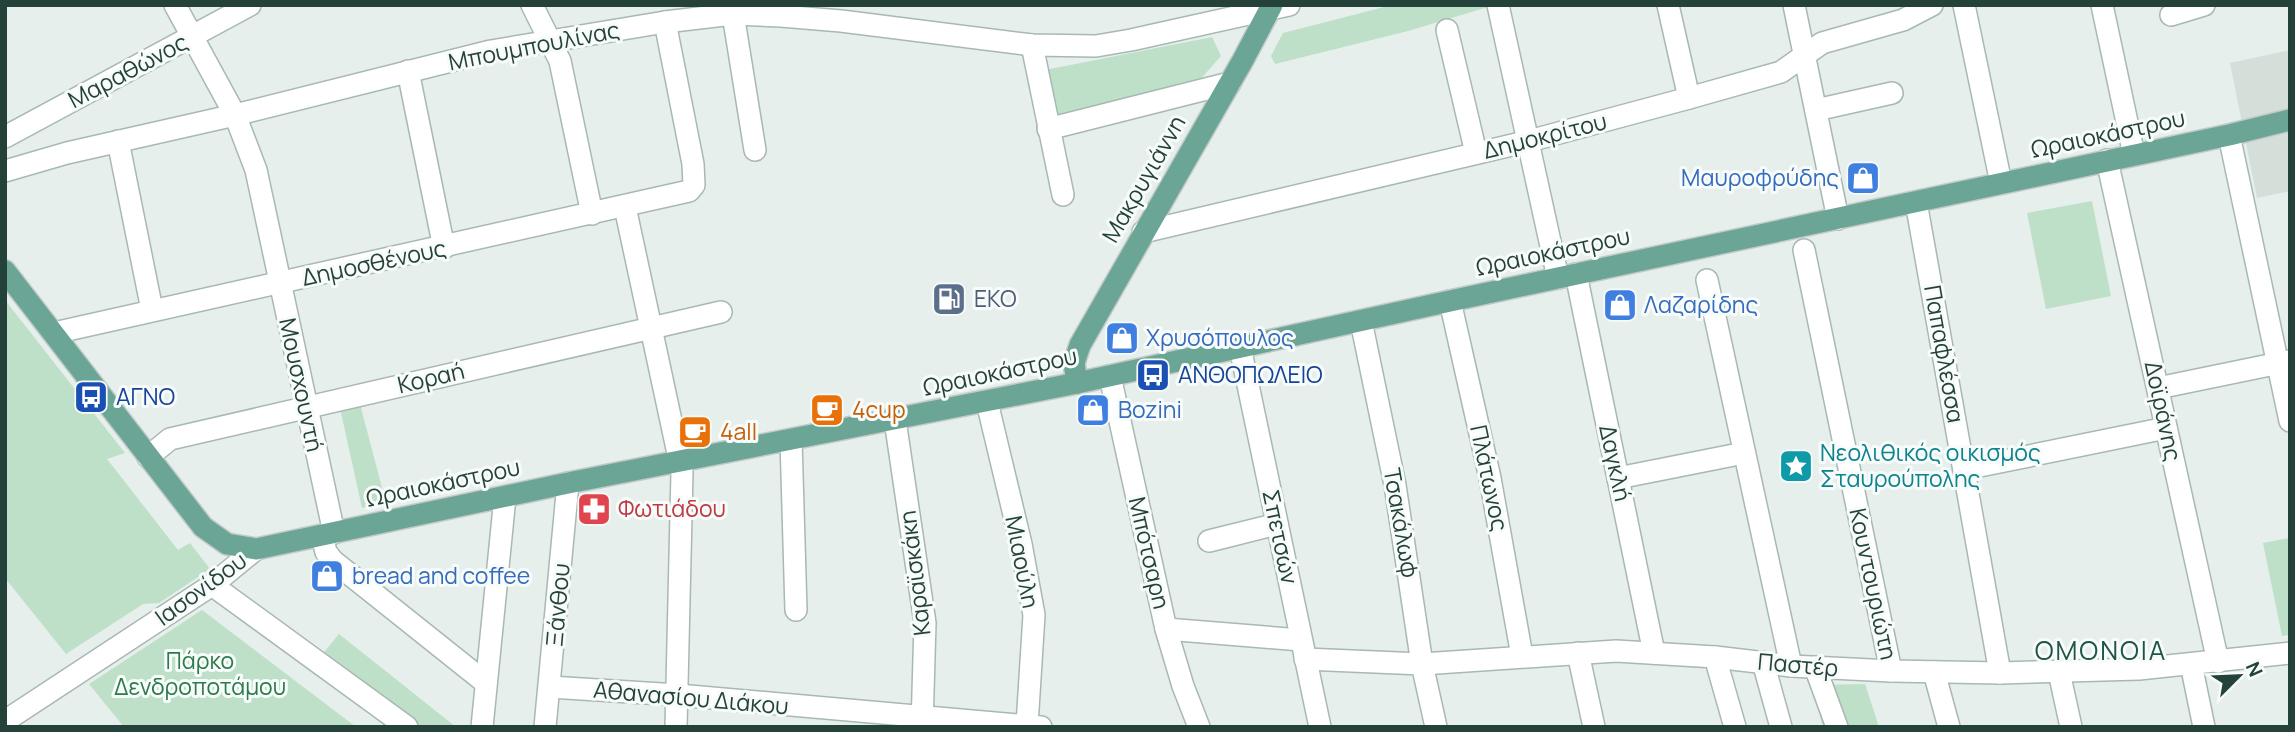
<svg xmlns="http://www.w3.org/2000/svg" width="2295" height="732" viewBox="0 0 2295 732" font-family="Manrope,sans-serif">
  <rect width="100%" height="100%" fill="#e6efeb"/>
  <polygon fill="#d4dfda" points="2290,50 2290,191 2257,198 2230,63"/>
  <g fill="#bfe0c8">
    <polygon points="1392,5 1495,5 1408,31 1275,64 1271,56 1283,33"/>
    <polygon points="1212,37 1221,56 1198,82 1059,115 1056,113 1045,70"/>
    <polygon points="2092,201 2111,296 2046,309 2027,213"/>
    <polygon points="5,300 125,453 107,459 178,550 190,543 210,569 159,603 143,604 66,654 5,578"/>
    <polygon points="360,404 386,503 362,508 340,408"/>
    <polygon points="2290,538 2290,635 2282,636 2263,543"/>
    <polygon points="202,610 356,727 124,727 89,684"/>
    <polygon points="339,634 456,727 413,727 320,657"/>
    <polygon points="1865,684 1879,727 1823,727 1812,685"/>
  </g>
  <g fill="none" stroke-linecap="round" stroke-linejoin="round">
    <g stroke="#a8b8b2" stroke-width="24">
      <g id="minor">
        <polyline points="175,5 235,115 256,170 334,533"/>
        <polyline points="532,5 560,61 592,214"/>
        <polyline points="1498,5 1558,278"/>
        <polyline points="1668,5 1689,98"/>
        <polyline points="1794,5 1838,219"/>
        <polyline points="1964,5 2001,183"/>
        <polyline points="2102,5 2134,155"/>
        <polyline points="733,14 755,150"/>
        <polyline points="2171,15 2204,5"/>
        <polyline points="1447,30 1476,153"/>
        <polyline points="1032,45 1063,195"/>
        <polyline points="408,71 444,248"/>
        <polyline points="1816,110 1892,93"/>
        <polyline points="1048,129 1230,83"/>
        <polyline points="2229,135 2290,421"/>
        <polyline points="5,137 250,5"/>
        <polyline points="118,141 152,310"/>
        <polyline points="2107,160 2218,662"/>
        <polyline points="5,171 67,153 235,115 491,51 665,22 733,14 781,16 841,21 1032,45 1096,46 1131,40 1289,5"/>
        <polyline points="1916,202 2000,673"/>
        <polyline points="625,207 682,472 676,727"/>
        <polyline points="1143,232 1529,141 1689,98 1781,72 1822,43 1903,20 1932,5"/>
        <polyline points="1804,250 1891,671"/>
        <polyline points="1576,274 1654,653"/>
        <polyline points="1707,280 1791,666"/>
        <polyline points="1450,301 1490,478 1522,656"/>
        <polyline points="1361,321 1395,485 1422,664 1436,727"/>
        <polyline points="54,333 689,191 694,185 693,164 665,22"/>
        <polyline points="1240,347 1320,727"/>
        <polyline points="1110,376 1166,629 1183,686 1199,727"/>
        <polyline points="2158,388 2289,361"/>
        <polyline points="987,402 1021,544 1034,615 1027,725"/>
        <polyline points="895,420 925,623 922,727"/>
        <polyline points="791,440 796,610"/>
        <polyline points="148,457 170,439 721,312"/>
        <polyline points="1965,469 2166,428"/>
        <polyline points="1618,478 1744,453"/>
        <polyline points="322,536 326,552 333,561 486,683"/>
        <polyline points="1209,541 1277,524"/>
        <polyline points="212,585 407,727"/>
        <polyline points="1166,629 1301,640"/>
        <polyline points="1578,653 1594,727"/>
        <polyline points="1715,657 1735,727"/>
        <polyline points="1305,659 1422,664 1616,651 1715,657 1791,666 1891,671 2000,673 2139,669 2290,653"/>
        <polyline points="1763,662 1781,727"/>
        <polyline points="2191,664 2204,727"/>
        <polyline points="1815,667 1837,727"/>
        <polyline points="1934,672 1949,727"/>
        <polyline points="2059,672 2071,727"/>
        <polyline points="550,687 678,695 1041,727"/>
        <polyline points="5,721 212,585 256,549"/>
        <polyline points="482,727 505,497"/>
        <polyline points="545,727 568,483"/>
      </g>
    </g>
    <g stroke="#c2cac8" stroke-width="24">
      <g id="major">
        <polyline points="5,271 203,527 227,544 256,549 568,483 1077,383 1450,301 2229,135 2290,120"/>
        <polyline points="1077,383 1074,363 1080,345 1243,60 1272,5"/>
      </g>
    </g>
    <use href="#minor" stroke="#fff" stroke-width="21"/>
    <use href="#major" stroke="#6aa596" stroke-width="21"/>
  </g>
  <defs>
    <g id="shop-square" transform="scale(1.75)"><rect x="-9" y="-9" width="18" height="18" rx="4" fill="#3f7fe0" stroke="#f7fbf9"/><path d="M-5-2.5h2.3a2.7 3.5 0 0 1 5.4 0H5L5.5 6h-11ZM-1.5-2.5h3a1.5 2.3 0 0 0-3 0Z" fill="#fff"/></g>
    <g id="fuel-square" transform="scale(1.75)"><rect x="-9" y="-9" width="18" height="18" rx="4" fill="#5c6f8a" stroke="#f7fbf9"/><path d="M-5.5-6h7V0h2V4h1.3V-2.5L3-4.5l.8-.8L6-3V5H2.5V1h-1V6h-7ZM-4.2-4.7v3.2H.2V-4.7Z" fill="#fff"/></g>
    <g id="bus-square" transform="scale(1.75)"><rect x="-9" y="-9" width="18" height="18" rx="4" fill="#1a4fb4" stroke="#f7fbf9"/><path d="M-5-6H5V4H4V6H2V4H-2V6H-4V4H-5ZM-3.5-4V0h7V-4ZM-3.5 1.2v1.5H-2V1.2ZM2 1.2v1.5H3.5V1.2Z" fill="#fff"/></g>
    <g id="cafe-square" transform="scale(1.75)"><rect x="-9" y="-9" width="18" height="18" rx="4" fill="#e8710a" stroke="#f7fbf9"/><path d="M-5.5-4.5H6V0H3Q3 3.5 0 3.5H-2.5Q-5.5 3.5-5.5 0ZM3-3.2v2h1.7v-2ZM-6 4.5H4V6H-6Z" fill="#fff"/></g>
    <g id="sight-square" transform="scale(1.75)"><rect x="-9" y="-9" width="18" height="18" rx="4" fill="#0f9aa8" stroke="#f7fbf9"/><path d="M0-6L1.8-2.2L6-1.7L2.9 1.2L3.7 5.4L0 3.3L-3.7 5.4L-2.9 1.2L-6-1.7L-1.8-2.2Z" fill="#fff"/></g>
    <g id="pharmacy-square" transform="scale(1.75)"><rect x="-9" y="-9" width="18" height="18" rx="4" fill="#e0444e" stroke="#f7fbf9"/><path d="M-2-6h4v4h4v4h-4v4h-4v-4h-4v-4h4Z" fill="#fff"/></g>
  </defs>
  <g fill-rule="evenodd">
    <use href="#shop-square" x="1863" y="178"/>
    <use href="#fuel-square" x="949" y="299"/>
    <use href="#shop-square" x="1620" y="305"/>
    <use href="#shop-square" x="1122" y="338"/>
    <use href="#bus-square" x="1153" y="375"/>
    <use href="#bus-square" x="91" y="397"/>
    <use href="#cafe-square" x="827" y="410"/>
    <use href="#shop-square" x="1093" y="410"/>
    <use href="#cafe-square" x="695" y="432"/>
    <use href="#sight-square" x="1796" y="466"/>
    <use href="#pharmacy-square" x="594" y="509"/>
    <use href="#shop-square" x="327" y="576"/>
  </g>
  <g text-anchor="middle" stroke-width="6" stroke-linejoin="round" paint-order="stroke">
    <g font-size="23" fill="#24423a" stroke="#f7fbf9">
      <text transform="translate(534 46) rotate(-11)" y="8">Μπουμπουλίνας</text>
      <text transform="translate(128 71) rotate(-28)" y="8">Μαραθώνος</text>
      <text transform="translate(2108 134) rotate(-12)" y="8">Ωραιοκάστρου</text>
      <text transform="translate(1545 136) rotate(-14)" y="8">Δημοκρίτου</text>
      <text transform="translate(1144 179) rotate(-60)" y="8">Μακρυγιάννη</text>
      <text transform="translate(1553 252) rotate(-12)" y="8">Ωραιοκάστρου</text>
      <text transform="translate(374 263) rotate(-12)" y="8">Δημοσθένους</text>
      <text transform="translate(1944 354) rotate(80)" y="8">Παπαφλέσσα</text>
      <text transform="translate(1000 372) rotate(-12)" y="8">Ωραιοκάστρου</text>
      <text transform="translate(431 378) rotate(-13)" y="8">Κοραή</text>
      <text transform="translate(301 385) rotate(78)" y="8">Μουσχουντή</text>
      <text transform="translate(2163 411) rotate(78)" y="8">Δοϊράνης</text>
      <text transform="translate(1615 463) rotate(78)" y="8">Δαγκλή</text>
      <text transform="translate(1489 478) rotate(78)" y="8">Πλάτωνος</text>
      <text transform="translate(443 483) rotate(-12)" y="8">Ωραιοκάστρου</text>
      <text transform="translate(1401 523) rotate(80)" y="8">Τσακάλωφ</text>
      <text transform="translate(1280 537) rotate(78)" y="8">Σπετσών</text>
      <text transform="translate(1149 553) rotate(77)" y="8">Μπότσαρη</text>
      <text transform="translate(1022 562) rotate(79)" y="8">Μιαούλη</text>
      <text transform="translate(915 573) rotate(-97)" y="8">Καραϊσκάκη</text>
      <text transform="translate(1873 584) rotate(78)" y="8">Κουντουριώτη</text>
      <text transform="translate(201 589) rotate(-36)" y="8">Ιασονίδου</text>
      <text transform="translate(558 605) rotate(-85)" y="8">Ξάνθου</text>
      <text transform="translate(1798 665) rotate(5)" y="8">Παστέρ</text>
      <text transform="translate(691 698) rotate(5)" y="8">Αθανασίου Διάκου</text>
    </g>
    <g font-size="23" fill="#366cbe" stroke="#f7fbf9" text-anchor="start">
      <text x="1839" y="186" text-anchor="end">Μαυροφρύδης</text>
      <text x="1644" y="313">Λαζαρίδης</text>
      <text x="1146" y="346">Χρυσόπουλος</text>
      <text x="1118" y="418">Bozini</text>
      <text x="352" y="584">bread and coffee</text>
    </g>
    <g font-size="23" fill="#4e5e75" stroke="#f7fbf9" text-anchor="start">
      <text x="974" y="307">EKO</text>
    </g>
    <g font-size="23" fill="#164399" stroke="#f7fbf9" text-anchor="start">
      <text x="1178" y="383">ΑΝΘΟΠΩΛΕΙΟ</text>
      <text x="116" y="405">ΑΓΝΟ</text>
    </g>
    <g font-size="23" fill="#c56008" stroke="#f7fbf9" text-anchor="start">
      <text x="852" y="418">4cup</text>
      <text x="720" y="440">4all</text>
    </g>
    <g font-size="23" fill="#0d838f" stroke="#f7fbf9" text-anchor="start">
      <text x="1820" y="461">Νεολιθικός οικισμός<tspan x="1820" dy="26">Σταυρούπολης</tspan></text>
    </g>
    <g font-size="23" fill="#be3a42" stroke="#f7fbf9" text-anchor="start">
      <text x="618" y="517">Φωτιάδου</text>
    </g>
    <g font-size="23" fill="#2d7a4b" stroke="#f7fbf9">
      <text x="200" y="669">Πάρκο<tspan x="200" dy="26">Δενδροποτάμου</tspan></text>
    </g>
    <g font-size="26" letter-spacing="2" fill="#1f5548" stroke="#f7fbf9">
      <text x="2101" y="660">OMONOIA</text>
    </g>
  </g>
  <rect width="2295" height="732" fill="none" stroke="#24423a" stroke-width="14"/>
  <g transform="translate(2239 676) rotate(66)" stroke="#f7fbf9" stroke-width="5" paint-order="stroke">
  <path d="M0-5L12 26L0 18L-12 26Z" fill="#24423a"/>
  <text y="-10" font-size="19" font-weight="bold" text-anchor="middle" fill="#24423a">N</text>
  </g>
</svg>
